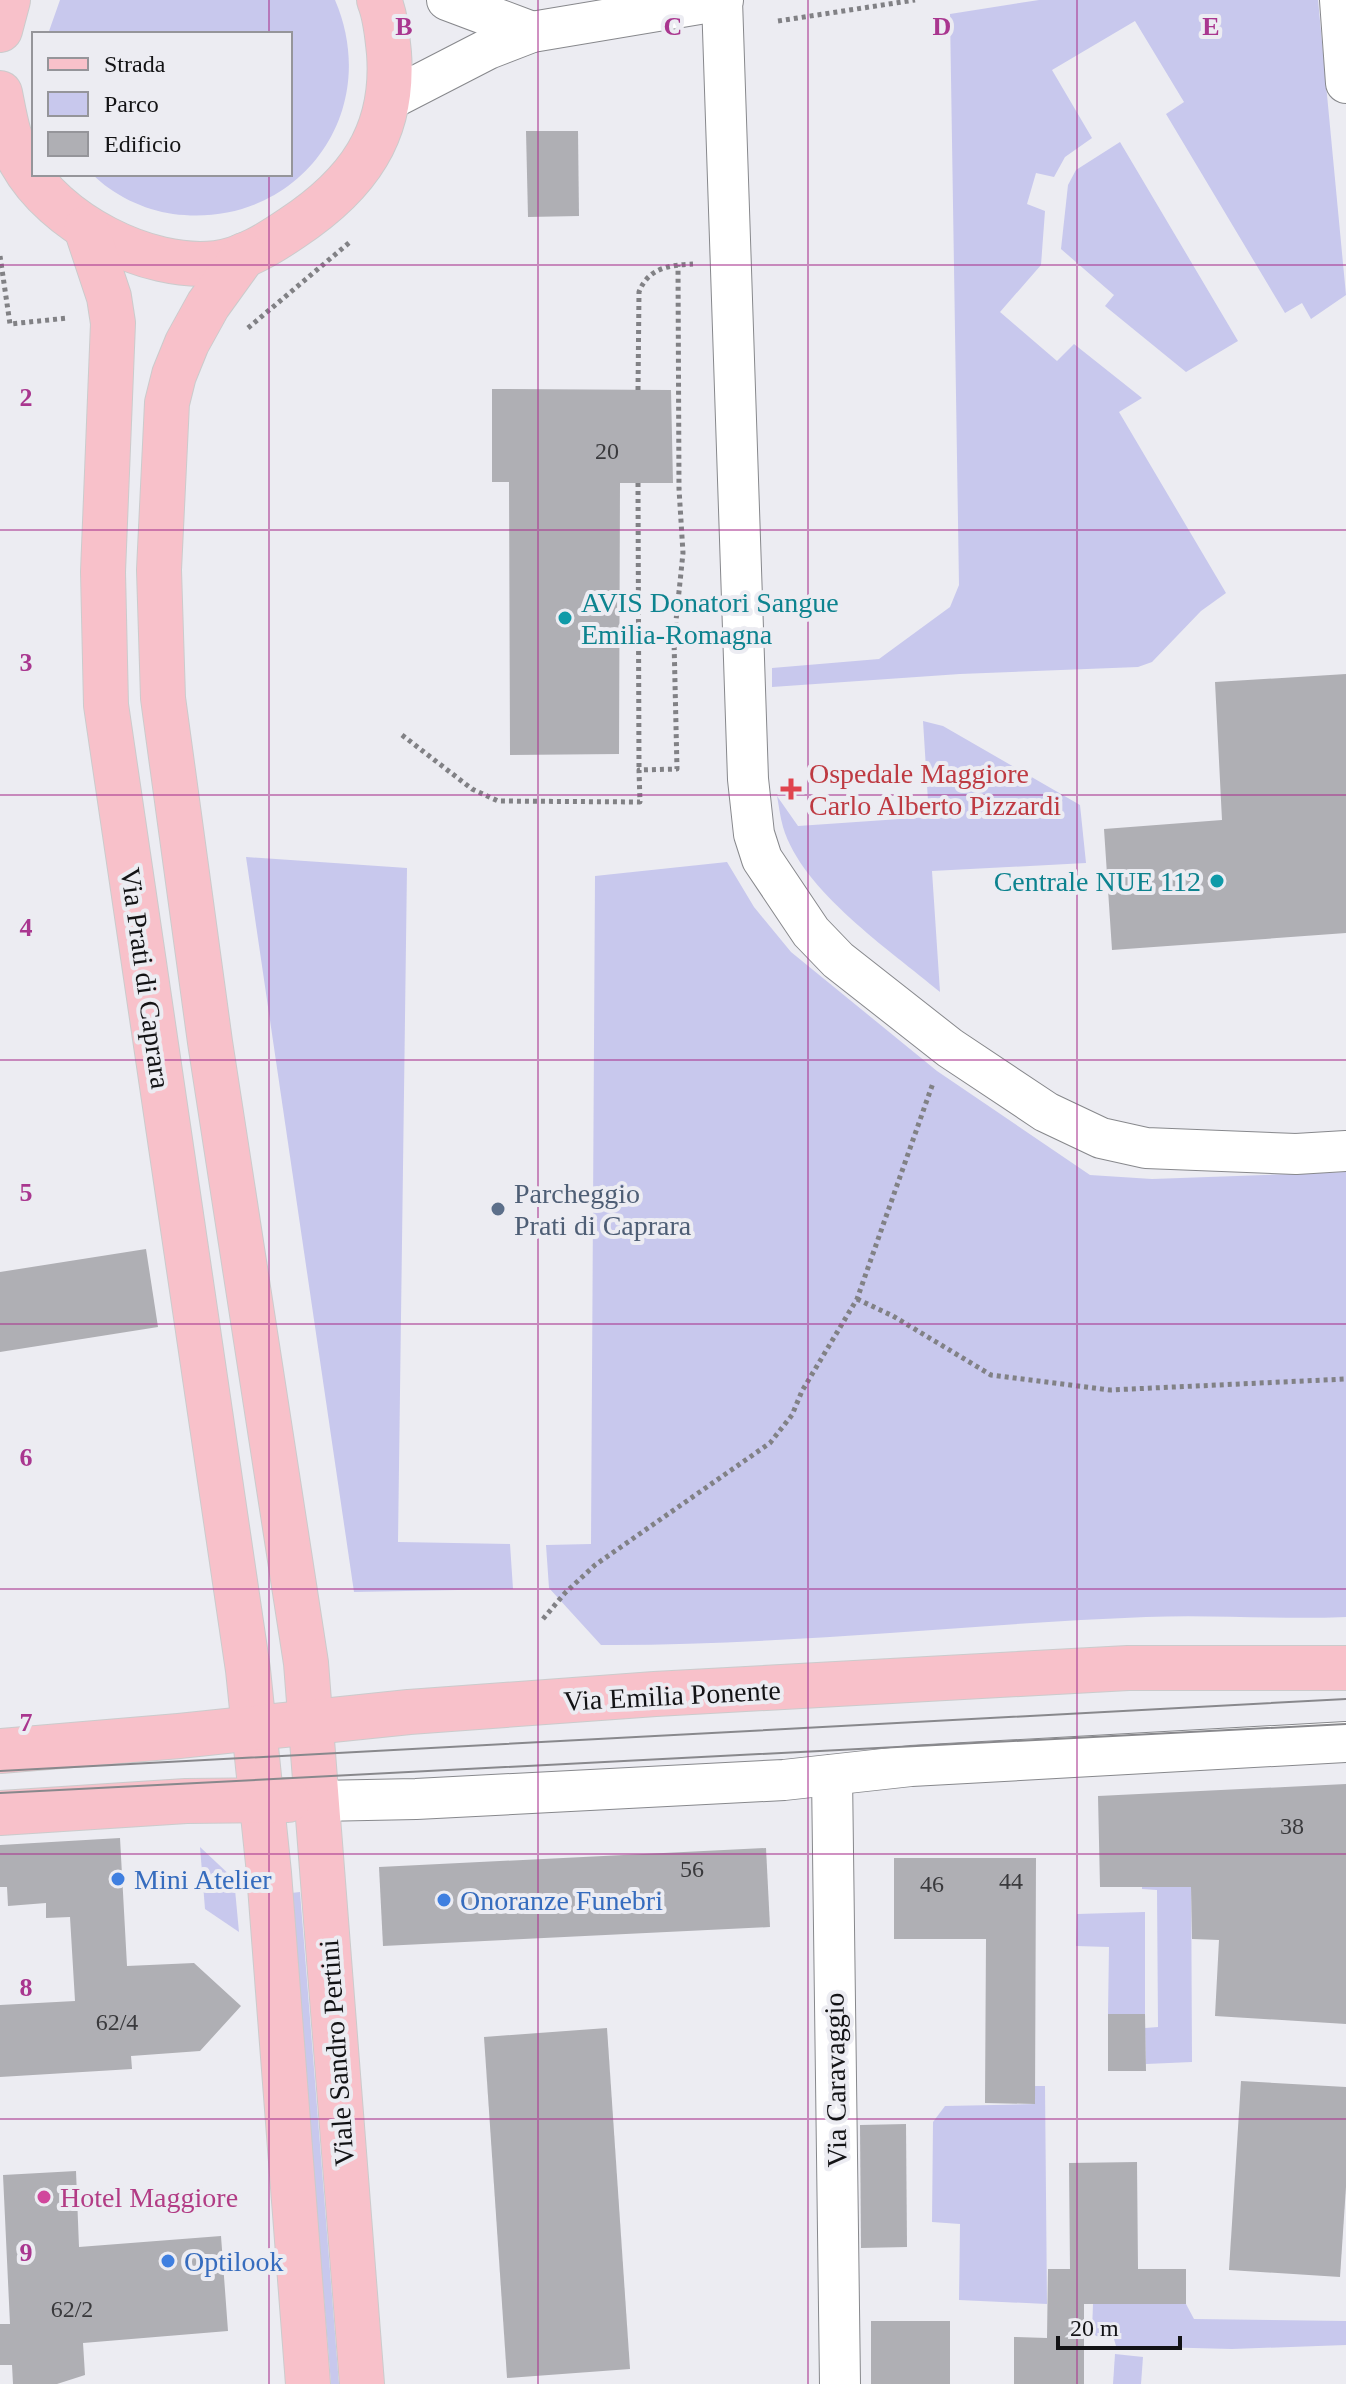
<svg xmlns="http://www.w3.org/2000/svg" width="1346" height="2384" viewBox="0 0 1346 2384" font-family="'Times New Roman',serif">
  <rect width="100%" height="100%" fill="#ececf2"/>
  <g fill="#c8c8ed">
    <path d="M60,0H335C384,114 297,230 173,214C144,210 113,195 92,174H290V34H48Z"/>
    <polygon points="1039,0 1318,0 1346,295 1311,319 1302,303 1285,313 1166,114 1184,102 1135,21 1052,70 1092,138 1065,157 1054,177 1036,173 1027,204 1045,211 1041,265 1000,312 1057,361 1074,344 1142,398 1119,412 1226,593 1201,611 1152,662 1138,667 960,674 772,687 772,668 879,659 950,607 959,585 950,14"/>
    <polygon points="1120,142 1238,341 1186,372 1105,306 1114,295 1061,249 1068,185 1076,170"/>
    <path d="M923,721L943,726L1080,805L1086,863L932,871L940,992C890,950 802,891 783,827C780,817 779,806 777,796L798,826L929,817Z"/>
    <polygon points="246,857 407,868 398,1542 510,1544 513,1589 354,1592"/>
    <path d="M727,862L754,907L791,952L937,1071L1090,1175L1152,1179L1346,1172V1617C1279,1620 1213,1614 1146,1617C964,1624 783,1646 601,1645L549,1588L546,1545L591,1544L595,876Z"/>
    <polygon points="200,1847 234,1879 239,1932 205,1909"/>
    <polygon points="1191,1853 1192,2062 1146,2064 1145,2028 1158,2027 1157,1890 1142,1889 1142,1855"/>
    <polygon points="300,1892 339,2384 331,2384 291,1893"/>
    <polygon points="1145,1912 1145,2014 1108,2014 1109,1947 1076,1946 1077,1914"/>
    <polygon points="1035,2086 1045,2086 1047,2304 959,2300 960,2224 932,2222 933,2122 945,2106 1035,2104"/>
    <polygon points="1093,2304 1186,2304 1194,2319 1346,2321 1346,2345 1232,2349 1116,2346 1114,2339 1096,2336 1092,2331"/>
    <polygon points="1115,2354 1143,2357 1141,2384 1113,2384"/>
  </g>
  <g fill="#afafb4">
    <polygon points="526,131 578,131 579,216 528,217"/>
    <polygon points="492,389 671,390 673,483 620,483 619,754 510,755 509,482 492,482"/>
    <polygon points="1346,674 1346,933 1112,950 1104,829 1222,820 1215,682"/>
    <polygon points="146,1249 158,1327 0,1352 0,1272"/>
    <polygon points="1346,1784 1346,2024 1215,2016 1219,1940 1192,1939 1191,1887 1100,1887 1098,1796"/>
    <polygon points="120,1838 127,1966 194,1963 241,2006 200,2051 131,2056 132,2069 0,2077 0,2005 75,2001 70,1917 46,1918 46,1903 8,1906 7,1887 0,1887 0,1845"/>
    <polygon points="766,1848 770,1927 383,1946 379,1867"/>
    <polygon points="894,1858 1036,1858 1035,2104 985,2103 986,1939 894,1939"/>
    <polygon points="1108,2014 1145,2014 1146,2071 1108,2071"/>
    <polygon points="607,2028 630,2369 507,2378 484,2037"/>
    <polygon points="1241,2081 1346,2087 1346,2187 1340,2277 1229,2270"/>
    <polygon points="906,2124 907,2247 861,2248 860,2125"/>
    <polygon points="1137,2162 1138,2269 1186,2269 1186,2304 1084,2304 1084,2384 1014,2384 1014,2337 1047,2338 1048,2269 1070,2269 1069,2163"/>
    <polygon points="76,2171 79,2247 221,2236 228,2331 83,2343 85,2375 57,2384 13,2384 12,2365 0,2365 0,2324 10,2324 3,2175"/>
    <rect x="871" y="2321" width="79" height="63"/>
  </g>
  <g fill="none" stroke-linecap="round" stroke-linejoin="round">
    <g stroke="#87888c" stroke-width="42">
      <g id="minor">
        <polyline points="447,0 532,32"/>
        <polyline points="722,0 748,779 754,834 762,859 811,932 838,960 950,1048 1046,1112 1101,1138 1146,1148 1296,1154 1346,1151"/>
        <polyline points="1340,0 1346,83"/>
        <polyline points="389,100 488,49 532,32 723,0"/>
        <polyline points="832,1775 840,2384"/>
        <polyline points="318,1801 416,1799 784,1780 911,1766 1346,1742"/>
      </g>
    </g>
    <g stroke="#cbcbcc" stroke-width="46">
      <g id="major">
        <polyline points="0,30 8,0"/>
        <path d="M0,93C5,118 8,140 21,162C55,223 147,271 216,263C243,260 270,243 292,228C357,185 395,134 389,53C387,35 386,17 379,0"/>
        <polyline points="86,228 109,297 113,323 103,572 106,705 248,1670 269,1873 308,2384"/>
        <polyline points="244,255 208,305 187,343 174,375 167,403 159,570 163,698 210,1042 306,1663 362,2384"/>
        <polyline points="0,1751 179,1736 409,1712 655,1694 1128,1668 1346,1668"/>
        <polyline points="0,1813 186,1801 288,1800"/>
      </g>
    </g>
    <g stroke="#818185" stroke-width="5" stroke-dasharray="4 4" stroke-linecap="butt">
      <polyline points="778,21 915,0"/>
      <polyline points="0,256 10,324 68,318"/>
      <polyline points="248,328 350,242"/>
      <path d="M638,390L639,292C648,268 669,265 693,264"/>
      <polyline points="638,483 639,770"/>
      <polyline points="402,735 472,789 498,801 640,802 639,770 677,769 674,640 683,553 679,489 678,265"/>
      <polyline points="857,1299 893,1316 991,1375 1110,1390 1346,1379"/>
      <polyline points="543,1619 565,1593 595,1565 770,1443 792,1415 802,1391 857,1299 933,1083"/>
    </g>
    <use href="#minor" stroke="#fff" stroke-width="40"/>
    <use href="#major" stroke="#f8c1ca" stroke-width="44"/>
    <g stroke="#88888c" stroke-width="2">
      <polyline points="0,1771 1346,1699"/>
      <polyline points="0,1793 1346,1724"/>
    </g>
  </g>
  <path fill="none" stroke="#a9368f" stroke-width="2" stroke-opacity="0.55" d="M269,0V34M538,0V2384M808,0V2384M1077,0V2384M269,174V2384M0,265H1346M0,530H1346M0,795H1346M0,1060H1346M0,1324H1346M0,1589H1346M0,1854H1346M0,2119H1346"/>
  <g fill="#0f9aa8" stroke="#ececf2" stroke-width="3">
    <circle cx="565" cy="618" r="8"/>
    <circle cx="1217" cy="881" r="8"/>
  </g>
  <path fill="#e0444e" stroke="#ececf2" stroke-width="3" d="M787 777h8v8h8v8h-8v8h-8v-8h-8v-8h8z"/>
  <circle fill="#5c6f8a" stroke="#ececf2" stroke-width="3" cx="498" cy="1209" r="8"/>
  <g fill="#3f7fe0" stroke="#ececf2" stroke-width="3">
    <circle cx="118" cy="1879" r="8"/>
    <circle cx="444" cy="1900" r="8"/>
    <circle cx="168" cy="2261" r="8"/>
  </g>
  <circle fill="#d1479c" stroke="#ececf2" stroke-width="3" cx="44" cy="2197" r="8"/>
  <g text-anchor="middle" stroke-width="8" stroke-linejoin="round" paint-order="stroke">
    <g font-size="24" fill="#3a3a3d">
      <text x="607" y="459">20</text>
      <text x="1292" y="1834">38</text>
      <text x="692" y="1877">56</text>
      <text x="1011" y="1889">44</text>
      <text x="932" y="1892">46</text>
      <text x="117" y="2030">62/4</text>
      <text x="72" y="2317">62/2</text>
    </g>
    <g font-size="28" fill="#0d838f" stroke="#ececf2" text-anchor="start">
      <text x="581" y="612">AVIS Donatori Sangue<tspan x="581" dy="32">Emilia-Romagna</tspan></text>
      <text x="1201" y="891" text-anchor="end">Centrale NUE 112</text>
    </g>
    <g font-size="28" fill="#be3a42" stroke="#ececf2" text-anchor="start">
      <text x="809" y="783">Ospedale Maggiore<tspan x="809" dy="32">Carlo Alberto Pizzardi</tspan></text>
    </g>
    <g font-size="28" fill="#131315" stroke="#ececf2">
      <text transform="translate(146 978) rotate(82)" y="10">Via Prati di Caprara</text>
      <text transform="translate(672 1695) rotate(-3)" y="10">Via Emilia Ponente</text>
      <text transform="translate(336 2053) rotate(-94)" y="10">Viale Sandro Pertini</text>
      <text transform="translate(835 2080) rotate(-91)" y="10">Via Caravaggio</text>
    </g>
    <g font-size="28" fill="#4e5e75" stroke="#ececf2" text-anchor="start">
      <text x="514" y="1203">Parcheggio<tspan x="514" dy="32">Prati di Caprara</tspan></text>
    </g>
    <g font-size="28" fill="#366cbe" stroke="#ececf2" text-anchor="start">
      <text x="134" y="1889">Mini Atelier</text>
      <text x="460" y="1910">Onoranze Funebri</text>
      <text x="184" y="2271">Optilook</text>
    </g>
    <g font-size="28" fill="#b23c85" stroke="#ececf2" text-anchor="start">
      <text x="60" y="2207">Hotel Maggiore</text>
    </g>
  </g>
  <g font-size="26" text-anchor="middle" font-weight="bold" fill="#a9368f" stroke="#ececf2" stroke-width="8" stroke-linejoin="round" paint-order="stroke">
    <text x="404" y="35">B</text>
    <text x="673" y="35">C</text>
    <text x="942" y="35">D</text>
    <text x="1211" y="35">E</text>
    <text x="26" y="406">2</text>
    <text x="26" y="671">3</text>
    <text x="26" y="936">4</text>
    <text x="26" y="1201">5</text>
    <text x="26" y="1466">6</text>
    <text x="26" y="1731">7</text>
    <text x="26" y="1996">8</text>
    <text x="26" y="2261">9</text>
  </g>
  <rect x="32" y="32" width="260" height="144" fill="#ececf2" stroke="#95959a" stroke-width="2"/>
  <rect x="48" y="58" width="40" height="12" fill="#f8c1ca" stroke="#95959a" stroke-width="2"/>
  <text x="104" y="72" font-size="24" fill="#131315">Strada</text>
  <rect x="48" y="92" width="40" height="24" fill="#c8c8ed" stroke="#95959a" stroke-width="2"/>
  <text x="104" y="112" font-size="24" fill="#131315">Parco</text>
  <rect x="48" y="132" width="40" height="24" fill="#afafb4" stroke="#95959a" stroke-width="2"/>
  <text x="104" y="152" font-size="24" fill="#131315">Edificio</text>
  <path d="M1058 2336v12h122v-12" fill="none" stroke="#131315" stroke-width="4"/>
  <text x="1070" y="2336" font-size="24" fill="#131315" stroke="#ececf2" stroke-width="6" paint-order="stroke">20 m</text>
</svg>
